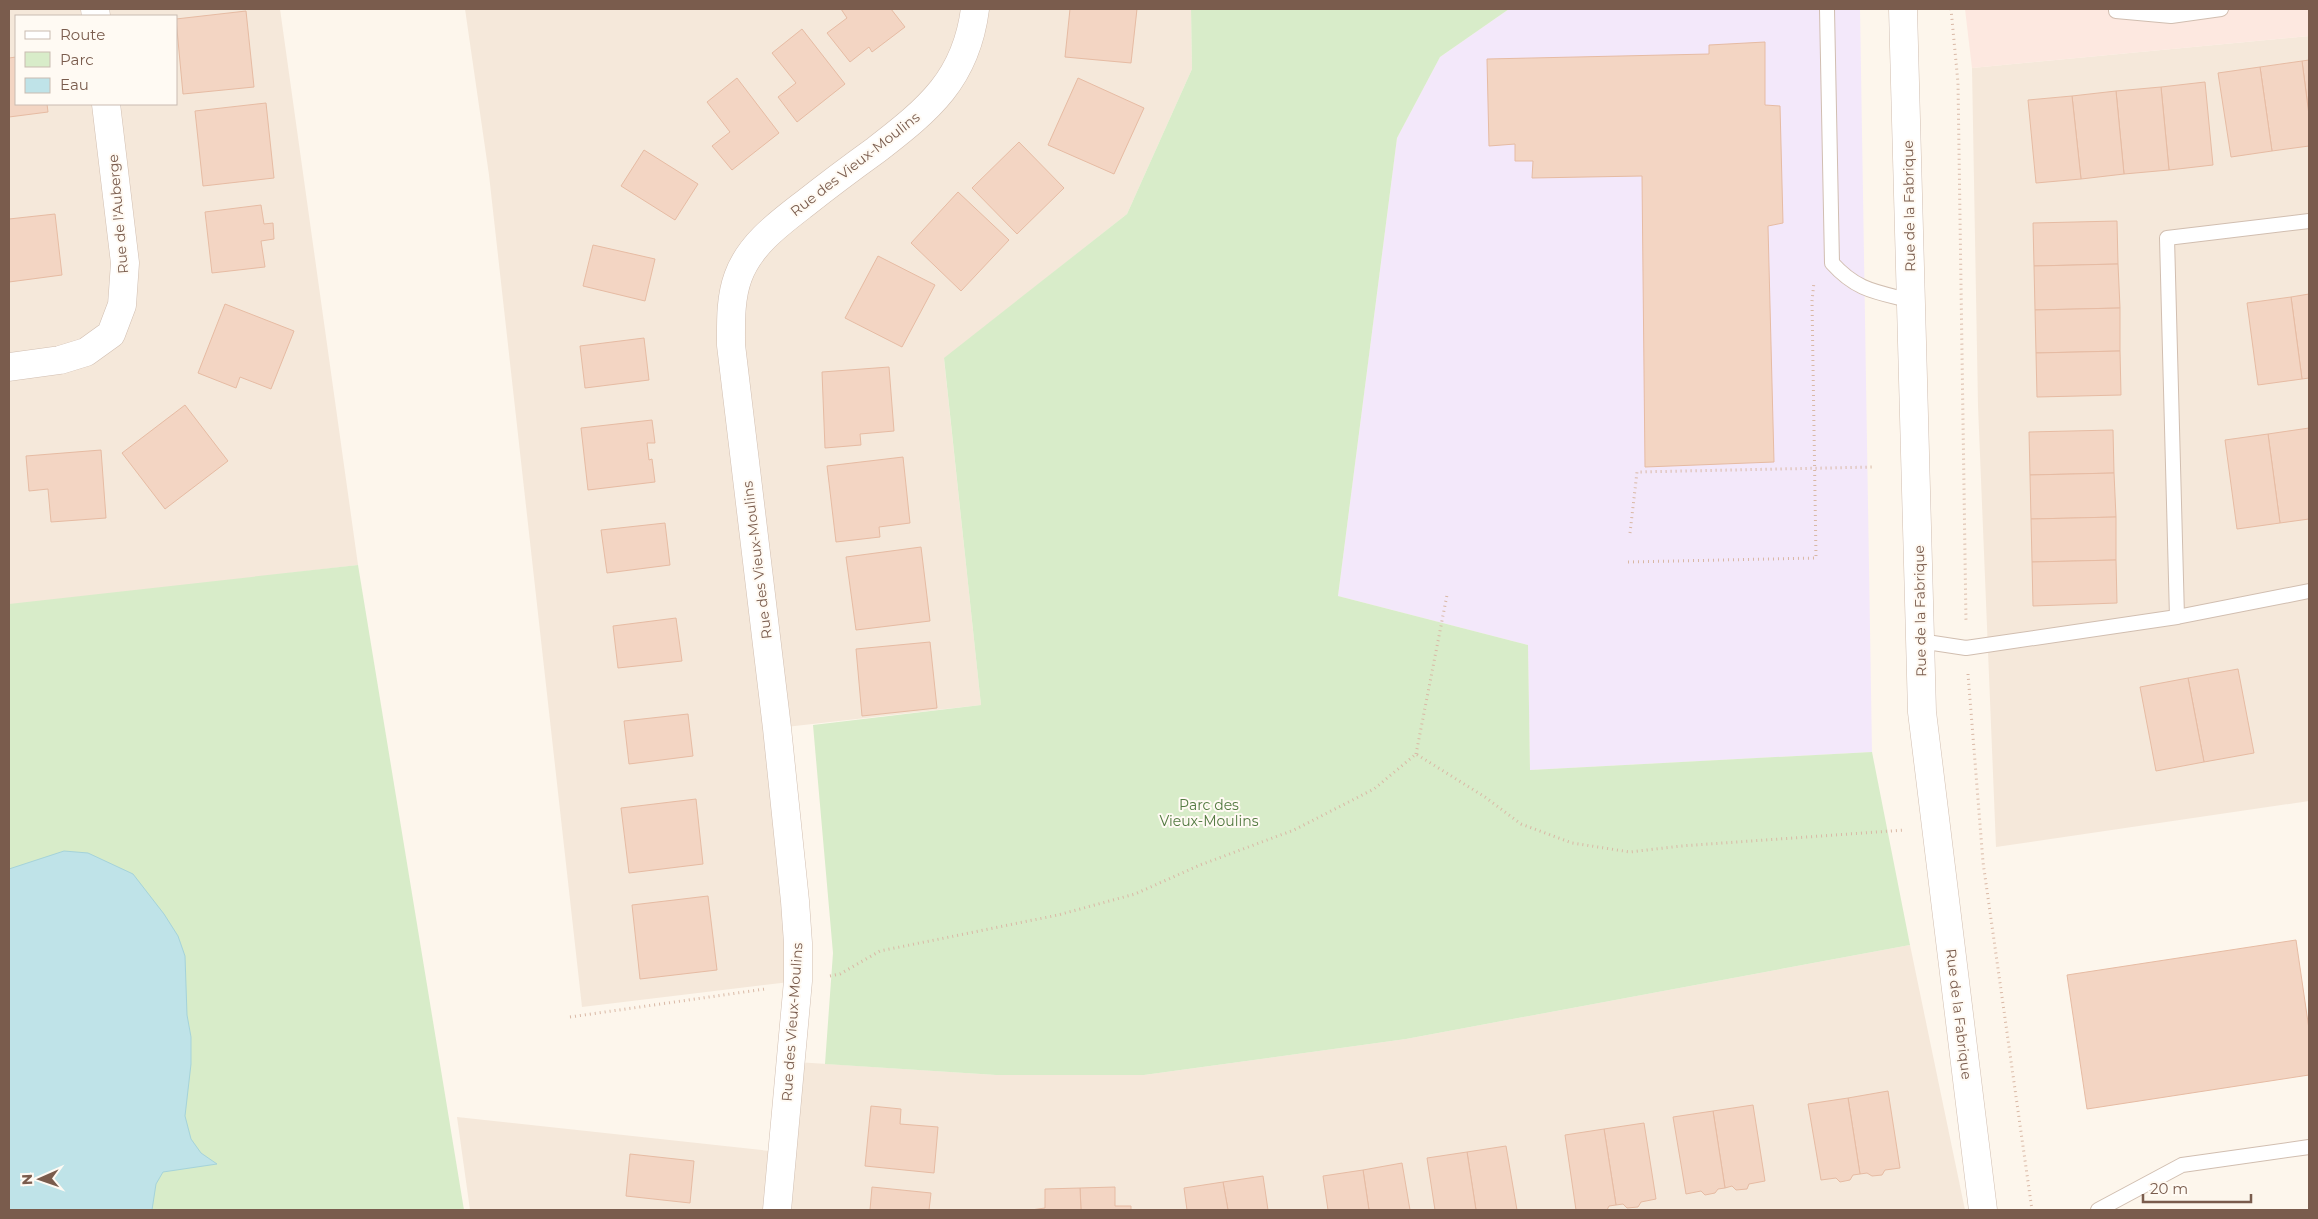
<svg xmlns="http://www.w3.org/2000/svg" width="2318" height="1219" viewBox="0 0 2318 1219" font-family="Montserrat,sans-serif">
  <rect width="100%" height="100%" fill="#fdf6ec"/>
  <g fill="#f5e8da" fill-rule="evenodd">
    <path d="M9,9H280L358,565L9,606ZM16,16H176V104H16Z"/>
    <polygon points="465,9 1191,9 1192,69 1127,214 944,359 981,705 777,728 798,981 582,1007 489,175"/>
    <polygon points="2309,36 2309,801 1996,847 1978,406 1972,68"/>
    <polygon points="1910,945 1965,1210 470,1210 457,1117 770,1151 781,1061 996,1075 1144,1075 1406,1039"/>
  </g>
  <polygon fill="#fde8e0" points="1965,9 2309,9 2309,36 1972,68"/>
  <polygon fill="#f3e8fa" points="1509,9 1860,9 1872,752 1530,770 1528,645 1338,596 1397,138 1440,57"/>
  <g fill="#d8ecc9">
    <polygon points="1191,9 1509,9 1440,57 1397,138 1338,596 1528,645 1530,770 1872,752 1910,945 1406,1039 1144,1075 996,1075 825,1064 833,953 813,725 981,705 944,358 1127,214 1192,69"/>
    <polygon points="358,565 464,1210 9,1210 9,604"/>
  </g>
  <polygon fill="#bfe3e8" stroke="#a5d3da" points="64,851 88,853 133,874 164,914 178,936 185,956 187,1015 191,1037 191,1064 185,1116 191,1139 201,1153 217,1164 163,1172 156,1184 152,1210 9,1210 9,869"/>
  <g fill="#f3d5c3" stroke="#e6bba3">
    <polygon points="841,9 891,9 905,27 872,52 869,47 850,62 827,33 847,18"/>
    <polygon points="1070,9 1137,9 1131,63 1065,57"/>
    <polygon points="246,11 254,87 183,94 176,19"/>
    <polygon points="802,29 845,84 797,122 778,97 796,83 772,53"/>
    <polygon points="1765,42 1765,105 1780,106 1783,223 1768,226 1774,462 1645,467 1642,176 1532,178 1533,161 1515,161 1515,144 1489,146 1487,59 1709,54 1709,45"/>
    <polygon points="16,57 16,104 47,104 48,112 9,117 9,58"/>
    <polygon points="2309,60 2309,115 2302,61"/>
    <polygon points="2302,61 2309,115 2309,146 2272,151 2260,67"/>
    <polygon points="2260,67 2272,151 2231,157 2218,73"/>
    <polygon points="737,78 779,133 732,170 712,146 730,132 707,102"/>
    <polygon points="1078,78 1144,108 1114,174 1048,145"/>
    <polygon points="2205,82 2213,165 2169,170 2161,87"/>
    <polygon points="2161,87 2169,170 2124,174 2116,91"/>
    <polygon points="2116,91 2124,174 2081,179 2072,96"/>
    <polygon points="2072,96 2081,179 2036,183 2028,100"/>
    <polygon points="266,103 274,178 203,186 195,111"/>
    <polygon points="1019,142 1064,188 1017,234 972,188"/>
    <polygon points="644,150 698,184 675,220 621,186"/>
    <polygon points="958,192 1009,240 961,291 911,243"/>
    <polygon points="261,205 264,224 273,223 274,239 261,241 265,267 212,273 205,212"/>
    <polygon points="55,214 62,275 9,282 9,219"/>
    <polygon points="2117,221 2118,264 2034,266 2033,223"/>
    <polygon points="593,245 655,259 645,301 583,286"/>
    <polygon points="878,256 935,285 902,347 845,318"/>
    <polygon points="2118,264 2120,308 2035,310 2034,266"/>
    <polygon points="2309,294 2309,378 2302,379 2291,297"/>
    <polygon points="2291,297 2302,379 2258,385 2247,303"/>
    <polygon points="225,304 294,331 271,389 240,377 236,388 198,373"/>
    <polygon points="2120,308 2120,351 2036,353 2035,310"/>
    <polygon points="644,338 649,380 585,388 580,346"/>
    <polygon points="2120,351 2121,395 2037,397 2036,353"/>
    <polygon points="889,367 894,431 860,434 861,445 825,448 822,372"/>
    <polygon points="185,405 228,461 165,509 122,453"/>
    <polygon points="652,420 655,443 647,443 649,460 652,459 655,482 588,490 581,428"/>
    <polygon points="2309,428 2309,519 2280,523 2268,434"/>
    <polygon points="2113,430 2114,473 2030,475 2029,432"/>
    <polygon points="2268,434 2280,523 2237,529 2225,440"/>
    <polygon points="101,450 106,518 51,522 48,489 29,491 26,456"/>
    <polygon points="903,457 910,523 879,527 880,537 836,542 827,466"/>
    <polygon points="2114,473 2116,517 2031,519 2030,475"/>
    <polygon points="2116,517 2116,560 2032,562 2031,519"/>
    <polygon points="665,523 670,565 607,573 601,530"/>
    <polygon points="921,547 930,621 856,630 846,557"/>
    <polygon points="2116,560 2117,603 2033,606 2032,562"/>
    <polygon points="676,618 682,661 618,668 613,626"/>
    <polygon points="930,642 937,708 862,716 856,649"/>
    <polygon points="2238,669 2254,753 2204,762 2188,678"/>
    <polygon points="2188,678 2204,762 2156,771 2140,687"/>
    <polygon points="688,714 693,756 629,764 624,721"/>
    <polygon points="696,799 703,864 629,873 621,808"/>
    <polygon points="708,896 717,970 640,979 632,905"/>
    <polygon points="2296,940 2309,1029 2309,1075 2087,1109 2067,975"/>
    <polygon points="1888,1091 1900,1168 1885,1170 1882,1175 1872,1176 1867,1173 1860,1174 1848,1098"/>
    <polygon points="1848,1098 1860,1174 1853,1175 1850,1180 1840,1182 1836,1178 1821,1180 1808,1104"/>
    <polygon points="1753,1105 1765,1181 1749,1184 1747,1189 1736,1190 1732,1186 1725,1188 1713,1111"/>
    <polygon points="871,1106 901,1109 900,1124 938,1127 934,1173 865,1166"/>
    <polygon points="1713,1111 1725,1188 1718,1189 1715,1193 1705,1195 1701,1191 1686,1194 1673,1117"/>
    <polygon points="1644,1123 1656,1199 1641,1202 1638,1207 1627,1208 1623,1204 1616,1205 1604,1129"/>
    <polygon points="1604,1129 1616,1205 1609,1206 1607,1210 1576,1210 1565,1135"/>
    <polygon points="1506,1146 1517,1210 1476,1210 1467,1152"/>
    <polygon points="1467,1152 1476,1210 1435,1210 1427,1158"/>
    <polygon points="630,1154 694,1161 690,1203 626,1196"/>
    <polygon points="1402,1163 1410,1210 1369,1210 1363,1170"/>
    <polygon points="1363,1170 1369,1210 1328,1210 1323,1176"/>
    <polygon points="1263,1176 1268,1210 1228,1210 1223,1182"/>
    <polygon points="1223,1182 1228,1210 1187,1210 1184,1188"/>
    <polygon points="872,1187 931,1193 929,1210 870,1210"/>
    <polygon points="1115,1187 1115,1206 1131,1206 1131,1210 1081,1210 1080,1188"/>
    <polygon points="1080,1188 1081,1210 1031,1210 1045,1208 1045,1189"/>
  </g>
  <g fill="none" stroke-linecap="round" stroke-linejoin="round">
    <g stroke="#d1beb0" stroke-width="16">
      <g id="service">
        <path d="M1827,9L1832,263C1857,291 1877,292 1912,301"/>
        <polyline points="2116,9 2116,11 2171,16 2221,9"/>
        <polyline points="2177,617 2167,238 2309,221"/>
        <polyline points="1920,641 1966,648 2177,617 2309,591"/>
        <polyline points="2098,1210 2182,1165 2309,1147"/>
      </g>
    </g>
    <g stroke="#d1beb0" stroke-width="29">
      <g id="minor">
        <polyline points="95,9 96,16"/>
        <polyline points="1903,9 1922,712 1983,1210"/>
        <polyline points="9,367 60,360 86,352 111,334 122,305 125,263 106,104"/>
        <path d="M777,1210L798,981V943L795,901L777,728L731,345C731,323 730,299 738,277C749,246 777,225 803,205C827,186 851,168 876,150C929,109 966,79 975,9"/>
      </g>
    </g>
    <g stroke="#d9b8a5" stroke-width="3" stroke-dasharray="1 4" stroke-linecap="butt">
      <polyline points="1951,9 1958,83 1966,623"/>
      <polyline points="1630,533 1637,472 1874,467"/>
      <polyline points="1628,562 1816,558 1812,301 1814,282"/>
      <polyline points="1968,674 1983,862 2032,1210"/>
      <polyline points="1416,754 1447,595"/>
      <polyline points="830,976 840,974 880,951 1058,915 1135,894 1200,865 1294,830 1374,789 1416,754 1485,797 1521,824 1572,843 1630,852 1681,846 1905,830"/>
      <polyline points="570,1017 765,989"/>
    </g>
    <use href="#service" stroke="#fff" stroke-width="14"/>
    <use href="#minor" stroke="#fff" stroke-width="28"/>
  </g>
  <g text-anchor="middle" stroke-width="4" stroke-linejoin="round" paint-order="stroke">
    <g font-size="14" fill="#7a5c4d" stroke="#fffaf3">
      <text transform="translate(855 164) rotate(-38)" y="5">Rue des Vieux-Moulins</text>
      <text transform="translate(1909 206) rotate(-91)" y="5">Rue de la Fabrique</text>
      <text transform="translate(118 214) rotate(-95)" y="5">Rue de l'Auberge</text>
      <text transform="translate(757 560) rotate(-97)" y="5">Rue des Vieux-Moulins</text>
      <text transform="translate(1920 611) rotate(-91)" y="5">Rue de la Fabrique</text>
      <text transform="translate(1959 1014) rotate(83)" y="5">Rue de la Fabrique</text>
      <text transform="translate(792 1022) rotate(-86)" y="5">Rue des Vieux-Moulins</text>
    </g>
    <g font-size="14" fill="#537a41" stroke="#fffaf3">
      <text x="1209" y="810">Parc des<tspan x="1209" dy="16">Vieux-Moulins</tspan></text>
    </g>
  </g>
  <rect width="2318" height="1219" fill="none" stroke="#7a5c4d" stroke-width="20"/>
  <rect x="15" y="15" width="162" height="90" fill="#fffaf3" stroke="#cabbb1"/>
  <rect x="25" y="31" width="25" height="8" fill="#ffffff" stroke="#cabbb1"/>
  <text x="60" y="40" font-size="15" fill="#7a5c4d">Route</text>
  <rect x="25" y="52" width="25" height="15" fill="#d8ecc9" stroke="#cabbb1"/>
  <text x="60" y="65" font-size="15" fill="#7a5c4d">Parc</text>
  <rect x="25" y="78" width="25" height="15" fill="#bfe3e8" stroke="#cabbb1"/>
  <text x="60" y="90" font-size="15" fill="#7a5c4d">Eau</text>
  <g transform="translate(40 1179) rotate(268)" stroke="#fffaf3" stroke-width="4" paint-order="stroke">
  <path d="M0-4L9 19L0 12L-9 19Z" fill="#7a5c4d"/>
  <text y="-8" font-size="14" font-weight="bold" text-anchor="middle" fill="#7a5c4d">N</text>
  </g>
  <path d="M2143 1194v8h108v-8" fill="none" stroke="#7a5c4d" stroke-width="2.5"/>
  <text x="2150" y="1194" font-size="15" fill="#7a5c4d" stroke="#fffaf3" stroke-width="4" paint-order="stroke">20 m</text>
</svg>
